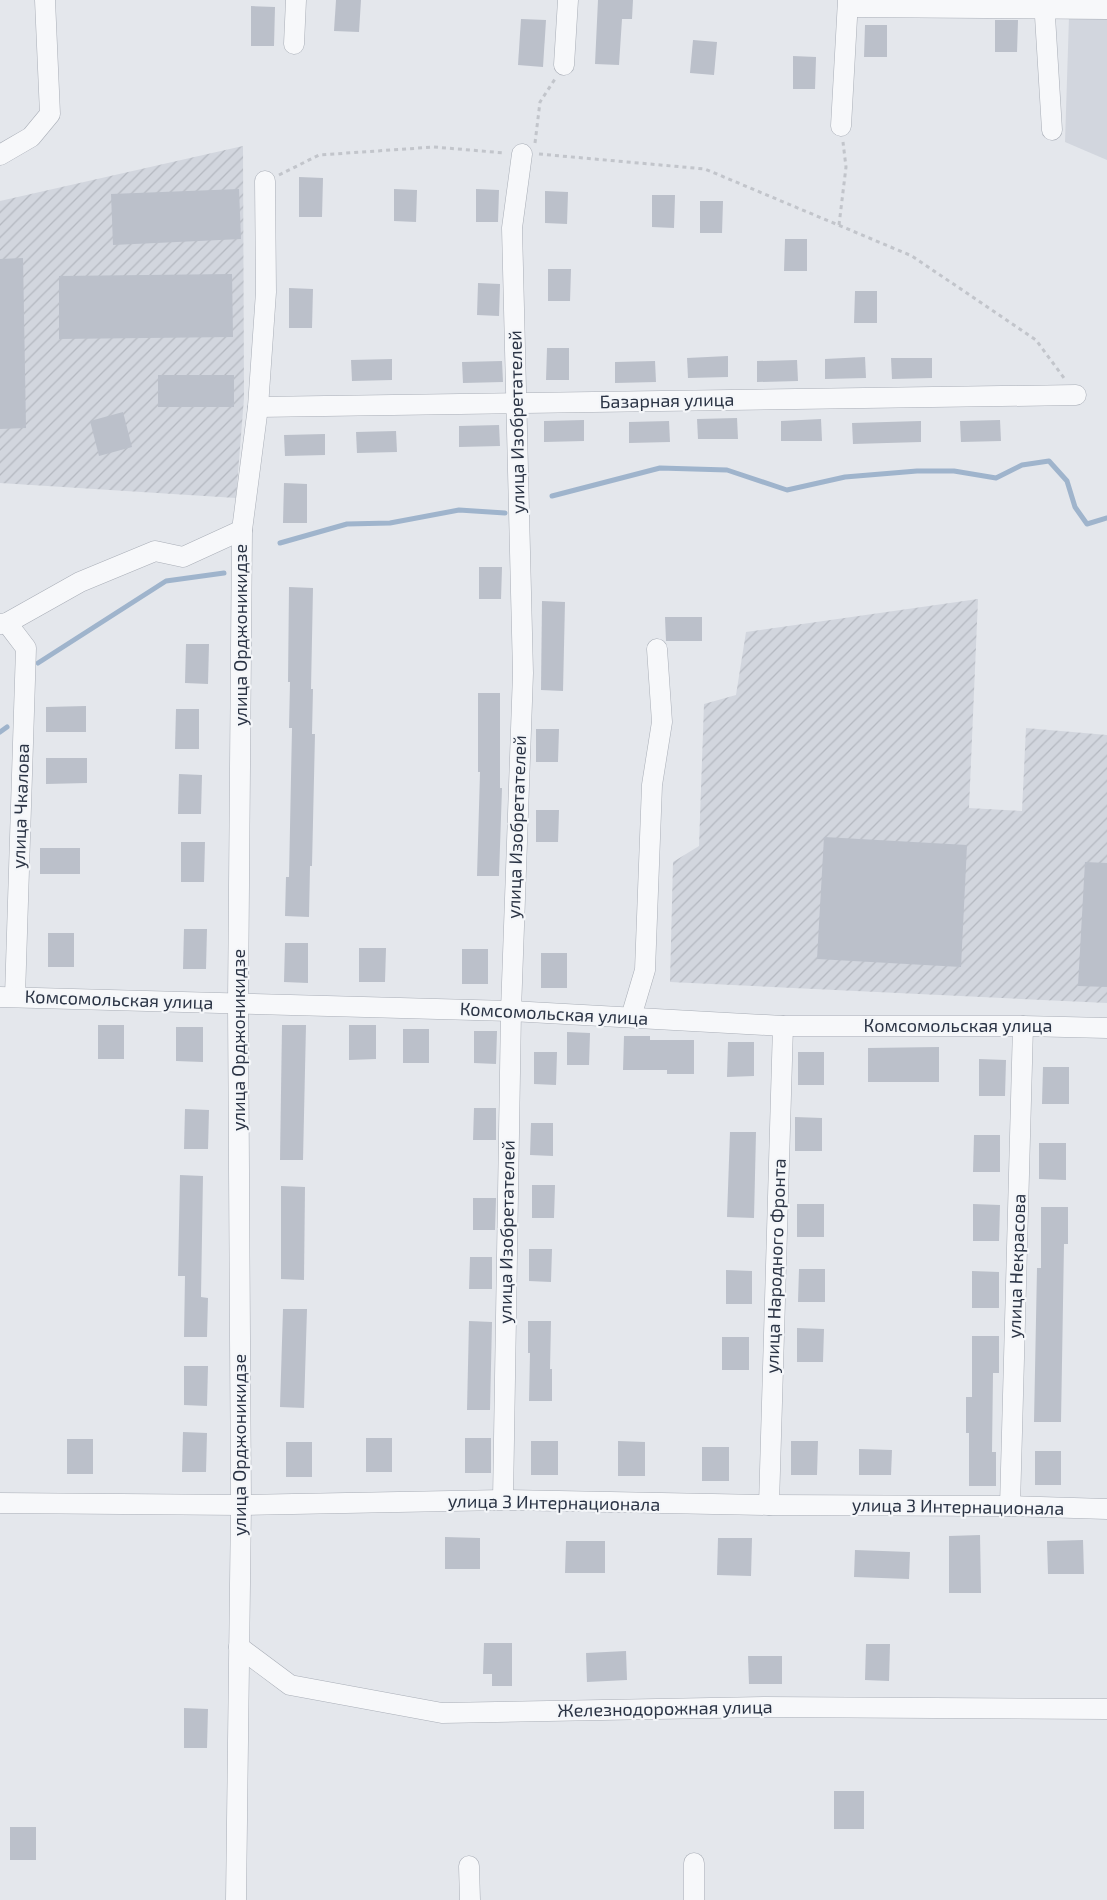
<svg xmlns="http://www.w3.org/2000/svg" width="1107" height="1900" viewBox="0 0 1107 1900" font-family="'Exo 2',sans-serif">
  <defs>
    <pattern id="industrial-furrows" width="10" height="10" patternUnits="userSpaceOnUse" patternTransform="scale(1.25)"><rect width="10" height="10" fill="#d2d6de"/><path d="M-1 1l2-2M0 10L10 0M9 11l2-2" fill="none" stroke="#b4b8c0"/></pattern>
  </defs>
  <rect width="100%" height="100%" fill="#e4e7ec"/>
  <polygon fill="#d2d6de" points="1069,17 1107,18 1107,160 1065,142"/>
  <g fill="url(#industrial-furrows)">
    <polygon points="243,146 244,398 236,498 0,483 0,201"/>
    <polygon points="978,599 969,808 1022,811 1026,728 1107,735 1107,1003 670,982 673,862 699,846 704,704 736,695 746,632"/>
  </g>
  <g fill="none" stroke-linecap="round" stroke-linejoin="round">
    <g stroke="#9fb4cc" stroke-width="5">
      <polyline points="552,496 660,468 727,470 787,490 845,477 917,471 954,471 996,478 1022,465 1049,461 1067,481 1075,507 1087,524 1107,518"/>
      <polyline points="280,543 347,524 390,523 459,510 505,513"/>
      <polyline points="38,663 166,581 224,573"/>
      <polyline points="0,732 7,727"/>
    </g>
  </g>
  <g fill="#bbc0ca">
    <polygon points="336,0 361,0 359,32 334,31"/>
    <polygon points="598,0 633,0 632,19 622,19 619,65 595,64"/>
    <polygon points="251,6 275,7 274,46 251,46"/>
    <polygon points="521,19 546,20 543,67 518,65"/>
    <polygon points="995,20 1018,20 1017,52 995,52"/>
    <polygon points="865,25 887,25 887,57 864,57"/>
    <polygon points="693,40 717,42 714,75 690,73"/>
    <polygon points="793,56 816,57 815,89 793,89"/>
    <polygon points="299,177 323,178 322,217 299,217"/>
    <polygon points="239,189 241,239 113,245 111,194"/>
    <polygon points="394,189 417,190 416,222 394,221"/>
    <polygon points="476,189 499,190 498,222 476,222"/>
    <polygon points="545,191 568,192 567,224 545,223"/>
    <polygon points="652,195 675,195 674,228 652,227"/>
    <polygon points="700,201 723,201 722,233 700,233"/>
    <polygon points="785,239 807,239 807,271 784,271"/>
    <polygon points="23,258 26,428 0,429 0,259"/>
    <polygon points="548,269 571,269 570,301 548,301"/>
    <polygon points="232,274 233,337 59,339 59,276"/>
    <polygon points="478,283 500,284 499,316 477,315"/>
    <polygon points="289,288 313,289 312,328 289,328"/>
    <polygon points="855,291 877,291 877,323 854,323"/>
    <polygon points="547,348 569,348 569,380 546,380"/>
    <polygon points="728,356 728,377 688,378 687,358"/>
    <polygon points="865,357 866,378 825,379 825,359"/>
    <polygon points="891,358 932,358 932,378 892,379"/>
    <polygon points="392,359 392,380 352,381 351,360"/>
    <polygon points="797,360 798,381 757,382 757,361"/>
    <polygon points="502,361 503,382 463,383 462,362"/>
    <polygon points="655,361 656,382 615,383 615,362"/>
    <rect x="158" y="375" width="76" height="32"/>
    <polygon points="123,412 132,447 99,456 90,421"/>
    <polygon points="737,418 738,439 698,439 697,419"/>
    <polygon points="821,419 822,441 781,441 781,421"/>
    <polygon points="584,420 584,441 544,442 544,421"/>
    <polygon points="1000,420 1001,441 961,442 960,421"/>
    <polygon points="669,421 670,442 629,443 629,422"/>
    <polygon points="921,421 921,442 853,444 852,423"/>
    <polygon points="499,425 500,446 459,447 459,426"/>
    <polygon points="396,431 397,452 357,453 356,432"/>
    <polygon points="325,434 325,455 285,456 284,435"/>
    <polygon points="284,483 307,484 307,523 283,523"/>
    <polygon points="479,567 502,567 501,599 479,599"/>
    <polygon points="289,587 313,588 311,689 313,689 312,734 315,734 312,866 310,866 309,917 285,916 286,877 289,877 292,728 289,728 290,682 288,682"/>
    <polygon points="542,601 565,602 563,691 541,690"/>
    <polygon points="665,617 702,617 702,641 666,641"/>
    <polygon points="186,644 209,644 208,684 185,683"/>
    <polygon points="478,693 500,693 500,788 502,788 499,876 477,876 480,772 478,772"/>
    <polygon points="86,706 86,732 46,732 46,707"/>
    <polygon points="176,709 199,709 199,749 175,749"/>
    <polygon points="536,729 559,729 558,762 536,762"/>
    <polygon points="46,758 87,758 87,783 46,784"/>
    <polygon points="179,774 202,775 201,814 178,814"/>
    <polygon points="536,810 559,810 558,842 536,842"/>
    <polygon points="824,837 967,845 961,967 817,959"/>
    <polygon points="181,842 205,842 204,882 181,882"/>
    <rect x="40" y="848" width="40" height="26"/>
    <polygon points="1085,862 1107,863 1107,987 1078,986"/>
    <polygon points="184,929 207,929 206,969 183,969"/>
    <rect x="48" y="933" width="26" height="34"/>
    <polygon points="285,943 308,943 308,983 284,982"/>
    <polygon points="359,948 386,948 385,982 359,982"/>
    <rect x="462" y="949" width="26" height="35"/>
    <rect x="541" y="953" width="26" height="35"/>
    <rect x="98" y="1025" width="26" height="34"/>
    <polygon points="282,1025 306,1025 303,1160 280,1160"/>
    <polygon points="349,1025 376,1025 376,1059 349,1060"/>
    <polygon points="176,1027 203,1027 203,1062 176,1061"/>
    <rect x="403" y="1029" width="26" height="34"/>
    <polygon points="474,1031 497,1031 496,1064 474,1063"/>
    <polygon points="567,1032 590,1033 589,1065 567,1065"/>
    <polygon points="624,1036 650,1036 650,1040 694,1040 694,1074 667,1074 667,1070 623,1070"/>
    <polygon points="728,1042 754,1042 754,1076 727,1077"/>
    <polygon points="939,1047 939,1082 868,1082 868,1048"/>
    <polygon points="534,1052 557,1052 556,1085 534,1084"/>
    <rect x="798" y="1052" width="26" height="33"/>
    <polygon points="979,1059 1006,1060 1005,1096 979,1096"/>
    <polygon points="1043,1067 1069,1067 1069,1104 1042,1104"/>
    <polygon points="474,1108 496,1108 496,1140 473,1140"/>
    <polygon points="185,1109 209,1110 208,1149 184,1149"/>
    <polygon points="795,1117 822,1118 822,1151 795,1151"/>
    <polygon points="531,1123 553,1123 553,1156 530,1155"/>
    <polygon points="730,1132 756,1132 754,1218 727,1217"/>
    <polygon points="974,1135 1000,1135 1000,1172 973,1172"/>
    <polygon points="1039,1143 1066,1143 1066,1180 1039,1179"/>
    <polygon points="180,1175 203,1176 201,1297 208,1298 207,1337 184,1337 185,1276 178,1276"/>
    <polygon points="532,1185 555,1185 554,1218 532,1218"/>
    <polygon points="281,1186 305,1187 304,1280 281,1279"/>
    <polygon points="473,1198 496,1198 495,1230 473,1230"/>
    <rect x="797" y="1204" width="27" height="33"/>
    <polygon points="973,1204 1000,1205 999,1241 973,1241"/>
    <polygon points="1041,1207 1068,1207 1068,1244 1064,1244 1061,1422 1034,1422 1037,1268 1041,1268"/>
    <polygon points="529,1249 552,1249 551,1282 529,1281"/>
    <polygon points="470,1257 492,1257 492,1289 469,1289"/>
    <polygon points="799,1269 825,1269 825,1302 798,1302"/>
    <polygon points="726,1270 752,1271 752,1304 726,1304"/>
    <polygon points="972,1271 999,1272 999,1308 972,1308"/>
    <polygon points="283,1309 307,1309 304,1408 280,1407"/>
    <polygon points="469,1321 492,1322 490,1410 467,1410"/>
    <polygon points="528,1321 551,1321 550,1369 552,1369 552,1401 529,1401 530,1353 528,1353"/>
    <polygon points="797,1328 824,1329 823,1362 797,1362"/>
    <polygon points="972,1336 999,1336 999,1373 993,1373 992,1452 996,1452 996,1486 969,1486 969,1433 966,1433 966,1397 972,1397"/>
    <rect x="722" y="1337" width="27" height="33"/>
    <polygon points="184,1366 208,1366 207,1406 184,1405"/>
    <polygon points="183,1432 207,1433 206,1472 182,1472"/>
    <rect x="366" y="1438" width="26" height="34"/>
    <rect x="465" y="1438" width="26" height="35"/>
    <rect x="67" y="1439" width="26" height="35"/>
    <rect x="531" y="1441" width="27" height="34"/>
    <polygon points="618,1441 645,1442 645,1476 618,1476"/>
    <polygon points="791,1441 818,1441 817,1475 791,1475"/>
    <rect x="286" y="1442" width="26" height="35"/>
    <rect x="702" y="1447" width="27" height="34"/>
    <polygon points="859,1449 892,1450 891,1475 859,1475"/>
    <rect x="1035" y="1451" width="26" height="34"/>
    <polygon points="980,1535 981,1593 949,1593 949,1536"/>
    <polygon points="445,1537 480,1538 480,1569 445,1569"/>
    <polygon points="718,1538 752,1538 751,1576 717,1575"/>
    <polygon points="1083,1540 1084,1574 1048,1574 1047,1541"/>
    <polygon points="566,1541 605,1541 605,1573 565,1573"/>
    <polygon points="855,1550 910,1552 909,1579 854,1577"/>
    <polygon points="484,1643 512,1643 512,1686 492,1686 492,1674 483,1674"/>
    <polygon points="866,1644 890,1644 889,1681 865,1680"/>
    <polygon points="626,1651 627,1680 587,1682 586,1653"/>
    <polygon points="748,1656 782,1656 782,1684 749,1684"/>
    <polygon points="184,1708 208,1709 207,1748 184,1748"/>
    <rect x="834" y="1791" width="30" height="38"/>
    <rect x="10" y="1827" width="26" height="33"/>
  </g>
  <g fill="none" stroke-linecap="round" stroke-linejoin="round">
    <g stroke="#a9aeb7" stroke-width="21">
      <g id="minor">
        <polyline points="1044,0 1052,130"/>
        <polyline points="848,7 1107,9"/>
        <polyline points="294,44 296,0"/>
        <polyline points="564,65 568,0"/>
        <polyline points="841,126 848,0"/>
        <polyline points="0,155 31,137 50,114 45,0"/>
        <polyline points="258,407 1076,395"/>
        <polyline points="7,623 26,648 15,996"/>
        <polyline points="0,624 7,623 80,582 155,551 183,557 242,530"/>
        <polyline points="0,997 511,1011 783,1026 1023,1026 1107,1028"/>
        <polyline points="631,1017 645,970 652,785 662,722 657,649"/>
        <polyline points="503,1500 511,1011 523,673 512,228 522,154"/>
        <polyline points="0,1503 241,1505 503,1500 769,1505 1010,1506 1107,1509"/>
        <polyline points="769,1505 783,1026"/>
        <polyline points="1010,1506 1023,1026"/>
        <polyline points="239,1647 290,1685 442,1713 764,1707 1107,1709"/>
        <polyline points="469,1866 470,1900"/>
        <polyline points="236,1900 241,1505 238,1004 242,530 258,407 266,292 265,181"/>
        <polyline points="694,1900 694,1863"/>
      </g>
    </g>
    <g stroke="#c2c5cb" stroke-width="3" stroke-dasharray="4 4" stroke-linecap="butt">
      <polyline points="535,143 540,102 555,79"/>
      <polyline points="539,154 705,169 912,256 1036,340 1064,378"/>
      <polyline points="279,175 319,155 434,147 505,153"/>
      <polyline points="839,225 846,167 843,142"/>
    </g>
    <use href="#minor" stroke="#f7f8fa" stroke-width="20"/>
  </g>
  <g text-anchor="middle" stroke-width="4.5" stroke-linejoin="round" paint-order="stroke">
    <g font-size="18" fill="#2b3445" stroke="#f4f6f9">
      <text transform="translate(667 401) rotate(-1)" y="6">Базарная улица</text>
      <text transform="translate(517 422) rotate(-91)" y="6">улица Изобретателей</text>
      <text transform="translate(241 635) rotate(-90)" y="6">улица Орджоникидзе</text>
      <text transform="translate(21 806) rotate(-88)" y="6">улица Чкалова</text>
      <text transform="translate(517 827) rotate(-88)" y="6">улица Изобретателей</text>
      <text transform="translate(119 1000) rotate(2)" y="6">Комсомольская улица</text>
      <text transform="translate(554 1014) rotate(3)" y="6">Комсомольская улица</text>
      <text x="958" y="1032">Комсомольская улица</text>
      <text transform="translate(239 1040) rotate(-90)" y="6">улица Орджоникидзе</text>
      <text transform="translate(507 1232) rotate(-89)" y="6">улица Изобретателей</text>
      <text transform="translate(776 1266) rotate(-88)" y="6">улица Народного Фронта</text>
      <text transform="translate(1017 1266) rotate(-88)" y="6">улица Некрасова</text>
      <text transform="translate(240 1445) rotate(-90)" y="6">улица Орджоникидзе</text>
      <text transform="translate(554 1503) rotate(1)" y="6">улица 3 Интернационала</text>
      <text transform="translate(958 1507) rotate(1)" y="6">улица 3 Интернационала</text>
      <text transform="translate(665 1709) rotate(-1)" y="6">Железнодорожная улица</text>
    </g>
  </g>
</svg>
